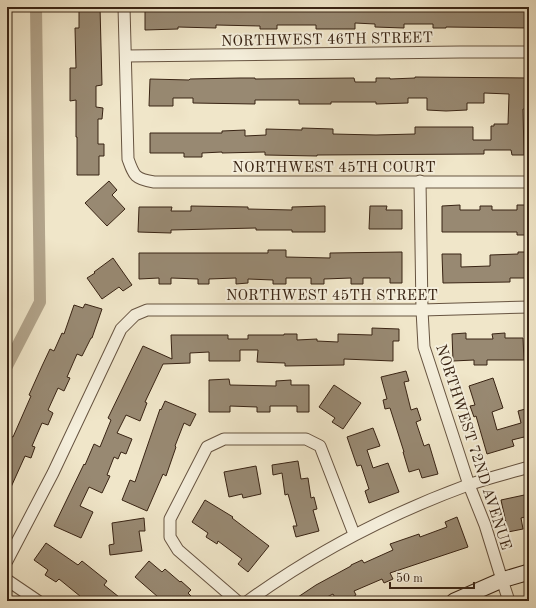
<svg xmlns="http://www.w3.org/2000/svg" width="536" height="608" viewBox="0 0 536 608" font-family="'Old Standard TT',serif">
  <rect width="100%" height="100%" fill="#f0e6c9"/>
  <filter id="stains"><feTurbulence type="fractalNoise" baseFrequency=".005" numOctaves="4"/><feColorMatrix values="0 0 0 0 .2 0 0 0 0 .09 0 0 0 0 .02 0 0 0 .5 -.17"/></filter>
  <radialGradient id="worn" r=".72"><stop offset=".6" stop-color="#630" stop-opacity="0"/><stop offset="1" stop-color="#630" stop-opacity=".3"/></radialGradient>
  <g fill="none" stroke-linecap="round" stroke-linejoin="round">
    <polyline stroke="#b2a48b" stroke-width="12" points="7,366 40,302 36,7"/>
  </g>
  <g fill="#988972" stroke="#392414">
    <polygon points="79,7 100,7 102,85 96,86 96,107 103,108 102,119 98,119 98,144 104,144 104,156 99,156 99,175 77,175 77,137 76,137 76,100 70,101 70,68 76,68 75,28 79,28"/>
    <polygon points="145,7 529,7 529,28 446,27 446,28 433,28 433,24 404,24 404,28 375,27 375,24 355,23 355,29 316,29 316,25 277,25 277,29 260,29 260,26 216,25 216,28 178,27 178,29 145,30"/>
    <polygon points="415,77 529,78 529,109 523,109 524,155 512,155 511,150 484,150 484,154 317,155 317,156 265,155 265,152 222,153 222,152 202,153 202,157 184,157 184,153 150,153 150,133 222,133 222,131 245,130 245,136 266,135 266,129 302,130 302,128 333,129 333,134 376,135 415,134 415,127 473,127 473,140 491,140 491,126 494,126 494,124 508,124 509,94 484,93 484,103 467,103 467,110 446,111 427,110 427,98 408,98 408,103 376,104 376,102 331,102 331,104 299,104 299,100 255,100 255,104 193,103 193,98 173,98 173,106 149,106 150,79 189,80 190,79 240,78 255,78 255,79 354,78 355,82 376,82 376,78 390,78 390,79 415,78"/>
    <polygon points="109,181 117,190 112,195 125,209 107,226 85,203"/>
    <polygon points="460,205 460,210 480,210 480,206 492,206 492,210 517,210 517,205 529,205 529,235 517,235 517,232 442,232 442,206"/>
    <polygon points="191,206 248,207 248,209 292,210 292,207 325,206 325,232 292,232 292,230 256,230 256,228 171,230 171,233 138,232 139,207 172,207 171,211 191,211"/>
    <polygon points="370,206 387,206 386,210 402,210 402,229 369,229"/>
    <polygon points="268,250 286,250 286,257 330,258 330,253 402,252 402,283 390,283 390,278 363,278 363,284 351,284 351,278 324,279 324,284 311,284 311,278 286,278 286,284 273,284 273,280 248,279 248,283 236,284 236,278 209,279 209,284 198,284 198,279 171,278 171,284 159,284 159,278 139,279 139,253 268,253"/>
    <polygon points="518,252 529,252 529,278 510,278 510,282 443,283 442,254 461,254 461,267 490,266 490,255 518,254"/>
    <polygon points="113,258 132,285 123,291 119,287 102,299 87,278 95,273 94,272"/>
    <polygon points="85,304 102,309 92,338 91,338 82,356 77,354 67,377 70,378 64,391 58,388 48,410 53,413 48,425 42,423 32,446 35,447 31,458 25,456 7,496 7,435 13,437 31,396 29,395 42,366 50,349 54,351 62,333 64,334 74,305 83,308"/>
    <polygon points="372,328 399,329 399,341 393,341 393,361 344,359 344,365 285,366 285,363 257,362 258,350 240,350 240,361 209,361 209,352 190,353 190,363 163,364 145,402 147,403 140,421 126,415 117,433 132,439 126,454 121,452 118,459 114,457 107,475 110,476 102,493 89,487 80,506 93,512 81,538 54,526 84,464 85,465 94,444 100,447 111,420 108,418 143,346 172,359 171,335 228,335 228,339 248,339 248,335 284,335 284,334 297,334 297,340 317,339 317,341 338,342 338,334 372,335"/>
    <polygon points="466,333 466,339 493,339 492,334 505,333 505,338 523,338 524,360 487,360 487,365 474,365 474,360 453,361 452,334"/>
    <polygon points="406,371 409,381 404,382 411,410 417,408 421,420 416,422 424,446 429,444 438,474 422,478 419,469 409,472 403,452 404,452 390,408 385,409 383,400 387,399 381,377"/>
    <polygon points="493,378 503,408 492,412 497,430 521,423 518,411 529,408 529,443 526,443 524,437 512,440 514,446 487,454 476,416 474,417 470,406 475,405 469,386"/>
    <polygon points="229,379 230,385 276,386 276,381 291,380 291,385 309,385 309,412 297,412 297,406 270,406 270,412 257,412 257,407 230,406 230,412 209,412 209,380"/>
    <polygon points="334,385 361,403 343,429 332,422 335,418 319,407"/>
    <polygon points="165,401 196,414 190,426 184,423 175,446 176,447 166,476 163,474 147,511 122,500 130,480 135,482 160,409 161,410"/>
    <polygon points="373,428 380,446 367,450 373,468 388,463 399,492 369,503 365,491 369,489 361,465 357,466 347,437"/>
    <polygon points="298,461 301,479 308,478 311,498 314,497 317,509 313,510 319,531 296,537 293,526 297,526 288,494 285,495 282,473 273,475 272,465"/>
    <polygon points="256,466 261,494 243,498 242,494 229,497 224,472"/>
    <polygon points="529,494 529,516 521,518 523,529 508,532 501,500"/>
    <polygon points="205,500 233,517 232,518 269,546 248,572 238,564 242,559 218,541 217,544 206,537 208,533 192,522"/>
    <polygon points="457,517 468,547 390,573 393,579 384,583 382,579 354,591 356,595 346,601 337,601 333,594 319,601 292,601 316,585 351,566 351,565 362,560 364,563 393,550 390,544 419,534 420,537 447,527 445,522"/>
    <polygon points="144,518 145,531 139,531 142,551 110,555 109,545 114,544 112,523"/>
    <polygon points="46,543 78,565 82,561 107,581 104,585 124,601 86,601 59,579 56,582 45,575 48,570 34,560"/>
    <polygon points="149,561 162,572 165,569 180,582 181,581 191,590 188,593 196,601 164,601 158,597 135,577"/>
  </g>
  <g fill="none" stroke-linecap="round" stroke-linejoin="round">
    <g stroke="#675441" stroke-width="13">
      <g id="street">
        <path d="M124,7L128,159C134,176 135,179 154,182H529"/>
        <polyline points="126,56 460,52 529,52"/>
        <polyline points="420,181 422,310 424,347 469,485 485,525 502,580 509,601"/>
        <polyline points="7,561 53,473 121,329 135,315 147,310 422,310 529,307"/>
        <polyline points="7,580 38,601"/>
        <polyline points="237,601 178,550 170,537 170,519 207,447 224,439 306,439 320,446 354,534"/>
        <path d="M248,601C316,552 389,514 468,485C488,478 509,473 529,467"/>
      </g>
    </g>
    <g stroke="#392414" stroke-width="17">
      <polyline id="secondary" points="454,601 502,580 529,572"/>
    </g>
    <use href="#street" stroke="#f5efdc" stroke-width="11"/>
    <use href="#secondary" stroke="#f5efdc" stroke-width="15"/>
  </g>
  <g text-anchor="middle" stroke-width="4" stroke-linejoin="round" paint-order="stroke">
    <g font-size="15" fill="#392414" stroke="#f5efdc">
      <text transform="translate(327 39) rotate(-1)" y="5">NORTHWEST 46TH STREET</text>
      <text x="334" y="172">NORTHWEST 45TH COURT</text>
      <text x="332" y="300">NORTHWEST 45TH STREET</text>
      <text transform="translate(474 447) rotate(72)" y="5">NORTHWEST 72ND AVENUE</text>
    </g>
  </g>
  <rect width="536" height="608" fill="none" stroke="#f0e6c9" stroke-width="24"/>
  <rect x="8" y="8" width="520" height="592" fill="none" stroke="#392414" stroke-width="2"/>
  <rect x="12" y="12" width="512" height="584" fill="none" stroke="#392414"/>
  <path d="M390 582v6h84v-6" fill="none" stroke="#392414" stroke-width="2"/>
  <text x="396" y="582" font-size="12" fill="#392414" stroke="#f5efdc" stroke-width="3" paint-order="stroke">50 m</text>
  <rect width="100%" height="100%" filter="url(#stains)"/>
  <rect width="100%" height="100%" fill="url(#worn)"/>
</svg>
